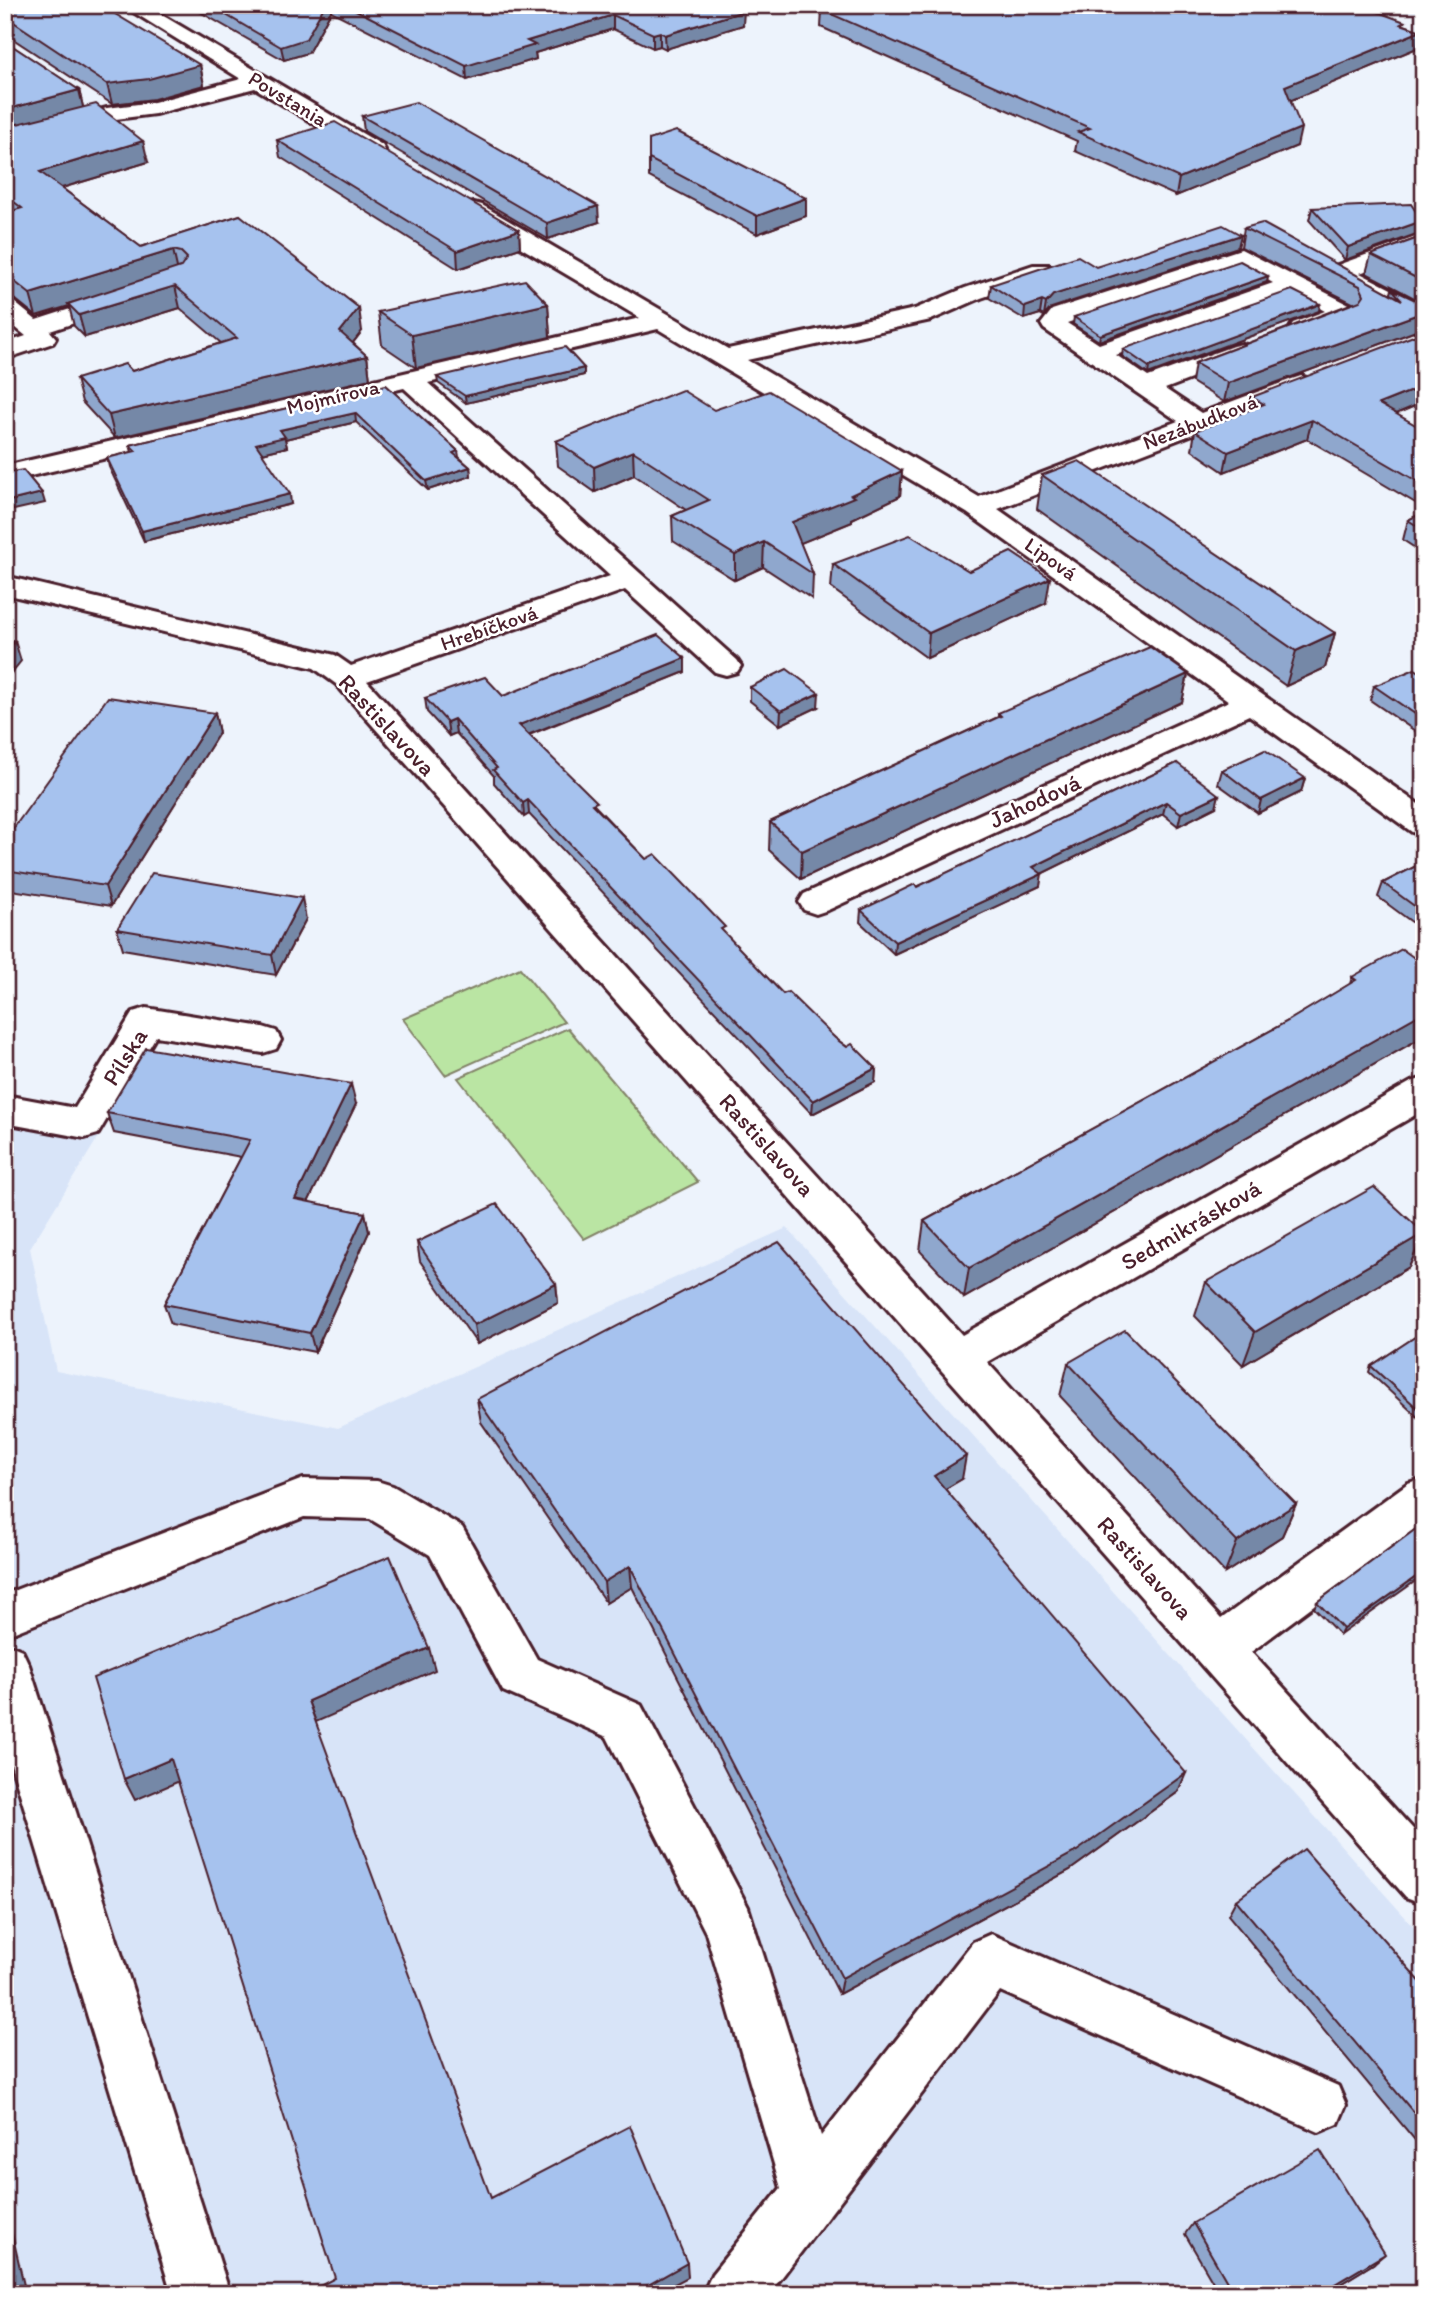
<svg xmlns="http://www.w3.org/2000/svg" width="1429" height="2299" viewBox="0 0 1429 2299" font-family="Itim,sans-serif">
  <rect width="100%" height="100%" fill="#edf3fc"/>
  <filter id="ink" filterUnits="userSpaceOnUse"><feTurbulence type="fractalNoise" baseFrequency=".0143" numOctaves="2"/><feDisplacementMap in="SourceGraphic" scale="14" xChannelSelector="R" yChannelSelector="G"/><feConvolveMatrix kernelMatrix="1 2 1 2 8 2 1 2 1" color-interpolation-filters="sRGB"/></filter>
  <g filter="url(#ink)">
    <polygon fill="#d8e4f8" points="5,1109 104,1128 30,1248 56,1371 338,1428 787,1228 1424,1938 1424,2292 1420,2294 5,2294"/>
    <g fill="#bae5a3" stroke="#828267" stroke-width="2">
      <polygon points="520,968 564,1022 445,1075 403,1019"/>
      <polygon points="568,1028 698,1182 584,1239 458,1078"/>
    </g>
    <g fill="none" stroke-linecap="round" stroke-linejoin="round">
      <g stroke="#4a1f2b" stroke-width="6">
        <g id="minor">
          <polygon points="122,5 145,5 382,145 385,150 382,155 366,155 255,88 155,114 108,120 5,148 5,135 107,108 154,102 241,79"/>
          <path d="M474,203L482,205L728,349L915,309L965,288L1033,265H1049L1053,270L1049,275L981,298L931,320L747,360L979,497L1178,421L1044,329L1041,324L1052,310L1241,249L1354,307L1357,312L1354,317C1336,324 1312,338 1293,333L1290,328L1293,323L1325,311L1291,293L1116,355L1148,377L1233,346L1242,344L1251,346L1254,351L1251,356L1165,389L1201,413L1292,379L1301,376L1310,379L1314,384L1310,389L998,509L1424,808V835L1412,832L1249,715L828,910L816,914L804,910L799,902L804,894L1229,701L967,513L658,329L428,383L737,660L741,666L737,672L726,675L715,672L625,590L367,681L962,1335L1411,1082L1424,1078V1110L987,1362L1221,1619L1408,1483L1424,1478V1523L1251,1652L1424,1841V1904L1406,1897L336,684L314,668L5,594V576L335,655L351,666L610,576L404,388L5,482V466L640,318L466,215L463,210L466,205ZM1239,264L1273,283L1099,344L1067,323Z"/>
          <polygon points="1424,234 1424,249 1360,273 1424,306 1424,323 1332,277 1328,272 1332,267"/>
          <polygon points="120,293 129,295 132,300 129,305 50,331 56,338 53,343 5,359 5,343 26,336 5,319 5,300 14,302 36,320"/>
          <polygon points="146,1008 263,1027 276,1031 281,1040 276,1049 263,1053 156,1036 98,1134 85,1138 5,1123 5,1095 75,1108 133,1012"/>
          <polygon points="303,1479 377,1481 393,1486 462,1527 537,1659 641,1705 748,1907 821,2136 973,1942 991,1934 1338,2086 1346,2105 1338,2124 1319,2132 1000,1991 769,2294 703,2294 712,2274 781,2188 706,1933 607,1737 503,1691 430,1555 370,1519 304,1517 5,1636 5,1594"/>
          <polygon points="5,1643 22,1650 29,1665 230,2294 172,2294 5,1744"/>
        </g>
      </g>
      <use href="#minor" fill="#fff" fill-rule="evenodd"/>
    </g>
    <g fill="#8fa7cd" stroke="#4a1f2b" stroke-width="2">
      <polygon points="5,5 200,65 204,85 154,99 112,104 13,39 5,37"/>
      <polygon points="188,5 276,5 281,8 325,5 730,5 743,25 666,49 660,46 653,48 613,29 535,53 536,59 467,80 331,11 308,53 284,60"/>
      <polygon points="838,5 1380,5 1370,9 1404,25 1421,31 1417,48 1291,100 1297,146 1176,196 1075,151 1077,141 821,27 822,10"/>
      <polygon points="5,41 79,90 83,107 148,162 62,188 141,247 240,215 362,331 353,343 367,356 370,379 115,438 82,402 76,379 132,371 221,343 180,308 85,337 74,326 69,306 36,316 16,300 5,298"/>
      <polygon points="362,116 599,222 548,239 364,131"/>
      <polygon points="277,140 519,230 520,248 458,269 280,157"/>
      <polygon points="649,140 806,198 806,216 757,234 649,177"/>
      <polygon points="1312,208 1422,221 1419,233 1345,260 1309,220"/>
      <polygon points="1244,228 1391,294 1392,289 1424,304 1424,328 1224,402 1192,382 1195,363 1353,303 1241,247"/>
      <polygon points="1424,236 1424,303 1366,273 1371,255"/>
      <polygon points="1238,247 1051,308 1044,316 1040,314 1024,319 989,298 991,285 1096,267"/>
      <polygon points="1268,276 1267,282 1099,341 1073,324 1074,317"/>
      <polygon points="548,304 550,337 416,368 382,345 378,312"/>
      <polygon points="1319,311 1148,374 1122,356 1123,349"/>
      <polygon points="584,375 466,403 438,383 437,377"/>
      <polygon points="386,385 458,451 459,457 470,467 471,476 428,490 356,422 285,439 287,447 262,453 291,504 144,541 109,467 107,458 132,452 130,445"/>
      <polygon points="1252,397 1424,402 1396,414 1424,430 1424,508 1307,439 1224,472 1192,450 1195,431 1249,410"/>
      <polygon points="714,410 902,471 900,496 852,519 852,522 800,543 813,574 812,599 763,567 735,580 673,541 672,516 686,510 634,475 595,492 558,466 556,441"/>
      <polygon points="1042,475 1335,633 1325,668 1286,686 1037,509"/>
      <polygon points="1424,512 1424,559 1417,555 1418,550 1403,540 1408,520"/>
      <polygon points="833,564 969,571 1046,603 927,658 831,588"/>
      <polygon points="685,658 685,672 529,735 597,808 646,859 725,934 783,994 835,1038 876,1068 875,1082 812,1114 529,814 524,817 494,783 494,776 456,733 449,736 427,712 425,698 503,696"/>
      <polygon points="1188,674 1182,702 801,879 769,850 770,822 998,717 998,713"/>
      <polygon points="1424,675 1424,737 1370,700 1374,686"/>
      <polygon points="750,687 818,707 780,725 750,701"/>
      <polygon points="215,713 219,733 111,906 5,889 5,840"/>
      <polygon points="1177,763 1216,807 1178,826 1163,814 1041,874 1040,886 894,954 860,922 861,910 917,887"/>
      <polygon points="1222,770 1305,778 1301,792 1258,813 1218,784"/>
      <polygon points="1424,862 1424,931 1378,897 1383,883"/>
      <polygon points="306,919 276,975 123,949 117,929"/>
      <polygon points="1352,977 1417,1040 964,1298 920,1251 924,1221 1288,1021 1350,984"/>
      <polygon points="356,1104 308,1202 365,1213 369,1232 315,1352 171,1324 164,1304 241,1157 114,1133 107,1113"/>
      <polygon points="1424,1233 1409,1267 1243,1365 1195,1316 1206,1282"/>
      <polygon points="417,1242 556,1284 558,1303 477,1344 420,1261"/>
      <polygon points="1424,1331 1424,1423 1369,1372 1371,1366"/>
      <polygon points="1068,1363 1296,1504 1282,1536 1225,1573 1060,1396"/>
      <polygon points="477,1399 962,1479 945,1489 1178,1792 1070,1870 839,1994 632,1587 606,1603 481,1422"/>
      <polygon points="1424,1523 1340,1635 1314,1608 1317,1602"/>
      <polygon points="1236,1900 1424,1986 1424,2151 1228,1915"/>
      <polygon points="1193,2223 1373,2264 1324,2294 1220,2294 1185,2234"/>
    </g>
    <g fill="#7488a7" stroke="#4a1f2b" stroke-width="2">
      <polygon points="325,5 331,5 331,11 308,53 284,60 281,47"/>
      <polygon points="1348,5 1380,5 1345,18"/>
      <polygon points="744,11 743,25 666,49 665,35"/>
      <polygon points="613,15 613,29 535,53 536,59 467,80 466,66 527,41"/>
      <polygon points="1421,31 1417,48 1282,104 1285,86"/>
      <polygon points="660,32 660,46 653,48 653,34"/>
      <polygon points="200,65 204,85 154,99 112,104 107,84"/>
      <polygon points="79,90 84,111 5,132 5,110"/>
      <polygon points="1301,128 1297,146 1176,196 1179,178"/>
      <polygon points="143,141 148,162 45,193 40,172"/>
      <polygon points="806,198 806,216 757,234 757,216"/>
      <polygon points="598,206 599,222 548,239 547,223"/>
      <polygon points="1422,221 1419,233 1345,260 1348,247"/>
      <polygon points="519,230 520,248 458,269 457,251"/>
      <polygon points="1241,235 1238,247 1051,308 1044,316 1046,303 1053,295"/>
      <polygon points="173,250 178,272 68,304 69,306 36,316 30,294"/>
      <polygon points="1268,276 1267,282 1099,341 1100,335"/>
      <polygon points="175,286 180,308 85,337 79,315"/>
      <polygon points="1042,301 1040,314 1024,319 1025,307"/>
      <polygon points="548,304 550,337 416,368 412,335"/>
      <polygon points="1320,304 1319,311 1148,374 1149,367"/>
      <polygon points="359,308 362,331 344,354 340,332"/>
      <polygon points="1424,312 1424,328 1224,402 1228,383"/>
      <polygon points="367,356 370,379 115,438 109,415"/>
      <polygon points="584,368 584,375 466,403 465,396"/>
      <polygon points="1424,386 1424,402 1374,423 1379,404"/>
      <polygon points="355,413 356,422 285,439 287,447 258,454 256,444 280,430"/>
      <polygon points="1312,420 1307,439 1224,472 1228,452"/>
      <polygon points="633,451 634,475 595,492 594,467"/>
      <polygon points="8,452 11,462 5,465 5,453"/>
      <polygon points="470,467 471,476 428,490 426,481"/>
      <polygon points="902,471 900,496 852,519 852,522 791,547 792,522"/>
      <polygon points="42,493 45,503 5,512 5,502"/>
      <polygon points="290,494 291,504 144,541 142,531"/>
      <polygon points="764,542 763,567 735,580 735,555"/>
      <polygon points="1050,578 1046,603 927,658 929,633"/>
      <polygon points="1335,633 1325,668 1286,686 1296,651"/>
      <polygon points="15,641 21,661 5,681 5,653"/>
      <polygon points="685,658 685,672 520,738 519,725"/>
      <polygon points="1188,674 1182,702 801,879 802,851"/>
      <polygon points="819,693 818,707 780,725 781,711"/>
      <polygon points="215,713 219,733 111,906 105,886"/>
      <polygon points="454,719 456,733 449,736 447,722"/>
      <polygon points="1305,778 1301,792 1258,813 1261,800"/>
      <polygon points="1219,795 1216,807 1178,826 1181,813"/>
      <polygon points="528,800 529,814 524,817 523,803"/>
      <polygon points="1166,802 1163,814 1031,879 1033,867"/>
      <polygon points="1042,874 1040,886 894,954 895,942"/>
      <polygon points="302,898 306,919 276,975 272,955"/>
      <polygon points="1424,1012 1424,1029 1417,1040 964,1298 969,1268"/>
      <polygon points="876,1068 875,1082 812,1114 813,1101"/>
      <polygon points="351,1084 356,1104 300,1219 295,1199"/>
      <polygon points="365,1213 369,1232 315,1352 310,1333"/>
      <polygon points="1424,1233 1409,1267 1243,1365 1255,1332"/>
      <polygon points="556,1284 558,1303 477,1344 474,1325"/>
      <polygon points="966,1456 962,1479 930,1498 934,1476"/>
      <polygon points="1296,1504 1282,1536 1225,1573 1237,1542"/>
      <polygon points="630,1566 632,1587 606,1603 604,1582"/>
      <polygon points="1424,1571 1424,1575 1340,1635 1343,1629"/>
      <polygon points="429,1648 435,1670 316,1722 308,1701"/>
      <polygon points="171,1759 182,1780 135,1800 124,1779"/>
      <polygon points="1186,1773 1178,1792 1070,1870 839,1994 842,1978"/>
      <polygon points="5,2203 26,2294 13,2294 5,2259"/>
      <polygon points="1385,2254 1373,2264 1324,2294 1318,2294"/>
      <polygon points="687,2263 688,2277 656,2294 632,2294"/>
    </g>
    <g fill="#a6c2ee" stroke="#4a1f2b" stroke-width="2">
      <polygon points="5,5 100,5 200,65 149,79 107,84 9,19 5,18"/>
      <polygon points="209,5 276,5 281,8 292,5 325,5 306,39 281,47"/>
      <polygon points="346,5 730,5 744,11 665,35 660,32 653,34 613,15 527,41 535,45 466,66"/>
      <polygon points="838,5 1359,5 1405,22 1401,24 1421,31 1285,86 1301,128 1179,178 1078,132 1090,128 822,10"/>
      <polygon points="5,41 79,90 5,110 5,77 12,75 5,70"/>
      <polygon points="416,102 598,206 547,223 362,116"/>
      <polygon points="96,104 143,141 40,172 141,247 240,215 359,308 340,332 367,356 109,415 76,379 125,364 132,371 237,338 175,286 79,315 68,304 181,267 187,258 181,252 173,250 30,294 10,278 5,277 5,213 22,208 5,195 5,127"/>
      <polygon points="335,122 519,230 457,251 277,140"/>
      <polygon points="676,131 806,198 757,216 649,159 649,140"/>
      <polygon points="1411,204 1422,221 1348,247 1312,208"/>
      <polygon points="1262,223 1402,300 1392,289 1424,304 1424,312 1228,383 1195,363 1360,301 1364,295 1360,286 1244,228"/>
      <polygon points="1223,225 1241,235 1053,295 1046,303 1042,301 1025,307 991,285 1078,256 1096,267"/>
      <polygon points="1424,236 1424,282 1371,255"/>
      <polygon points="1240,261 1268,276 1100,335 1074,317"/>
      <polygon points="525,280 548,304 412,335 378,312"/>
      <polygon points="1292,290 1320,304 1149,367 1123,349"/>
      <polygon points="1424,332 1424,386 1379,404 1424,430 1424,485 1312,420 1228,452 1195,431 1264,404 1252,397"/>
      <polygon points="565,347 584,368 465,396 437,377"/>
      <polygon points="386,385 458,451 453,453 470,467 426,481 355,413 280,430 285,437 256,444 290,494 142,531 107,458 136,451 130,445"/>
      <polygon points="682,390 714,410 769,391 902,471 851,495 854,497 792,522 813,574 764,542 735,555 672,516 709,500 633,451 594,467 556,441"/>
      <polygon points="1079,461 1335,633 1296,651 1042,475"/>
      <polygon points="23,470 42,493 5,502 5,473"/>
      <polygon points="1424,512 1424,530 1408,520"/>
      <polygon points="910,535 969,571 1011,552 1050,578 929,633 833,564"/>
      <polygon points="658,635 685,658 519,725 597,802 592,804 646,859 655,854 684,884 725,927 721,929 783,994 788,992 835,1038 847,1047 852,1044 876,1068 813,1101 528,800 523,803 493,770 497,768 454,719 447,722 425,698 485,677 503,696"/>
      <polygon points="5,640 15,641 5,653"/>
      <polygon points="1150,647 1188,674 802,851 770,822 1001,716 998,713"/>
      <polygon points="787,669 819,693 781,711 750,687"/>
      <polygon points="1415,669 1424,675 1424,720 1374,686"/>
      <polygon points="108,697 215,713 105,886 5,870 5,840"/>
      <polygon points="1265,750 1305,778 1261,800 1222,770"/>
      <polygon points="1177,763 1219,795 1181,813 1166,802 1033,867 1042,874 895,942 861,910 915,884 917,887"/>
      <polygon points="1424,862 1424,913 1383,883"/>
      <polygon points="152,873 302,898 272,955 117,929"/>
      <polygon points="1402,949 1424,965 1424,1012 969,1268 924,1221 1288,1021 1356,980 1352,977"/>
      <polygon points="146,1048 351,1084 295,1199 365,1213 310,1333 164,1304 250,1140 107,1113"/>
      <polygon points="1374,1187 1424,1233 1255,1332 1206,1282"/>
      <polygon points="497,1204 556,1284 474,1325 417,1242"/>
      <polygon points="779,1242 966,1456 934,1476 1186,1773 1077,1851 842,1978 630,1566 604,1582 477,1399"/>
      <polygon points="1125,1330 1296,1504 1237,1542 1068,1363"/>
      <polygon points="1424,1331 1424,1414 1371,1366"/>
      <polygon points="1424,1523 1424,1571 1343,1629 1317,1602"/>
      <polygon points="390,1556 429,1648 308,1701 491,2198 630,2126 687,2263 632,2294 305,2294 335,2278 171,1759 124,1779 93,1678"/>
      <polygon points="1304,1849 1424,1986 1424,2125 1236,1900"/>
      <polygon points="1320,2150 1385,2254 1318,2294 1234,2294 1193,2223"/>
      <polygon points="5,2259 13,2294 5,2294"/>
    </g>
  </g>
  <g text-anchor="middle" stroke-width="5" stroke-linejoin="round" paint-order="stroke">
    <g font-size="21" fill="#4a1f2b" stroke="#fff">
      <text transform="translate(288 99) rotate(31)" y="7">Povstania</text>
      <text transform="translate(333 397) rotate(-13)" y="7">Mojmírova</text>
      <text transform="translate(1200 422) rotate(-21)" y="7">Nezábudková</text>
      <text transform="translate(1051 559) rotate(35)" y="7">Lipová</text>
      <text transform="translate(489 628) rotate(-19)" y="7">Hrebíčková</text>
    </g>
    <g font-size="24" fill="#4a1f2b" stroke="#fff">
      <text transform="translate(387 725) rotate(47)" y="8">Rastislavova</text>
      <text transform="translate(1035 801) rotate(-25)" y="8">Jahodová</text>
      <text transform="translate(125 1057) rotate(-58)" y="8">Pílska</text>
      <text transform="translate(767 1145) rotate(48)" y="8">Rastislavova</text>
      <text transform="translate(1191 1225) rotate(-30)" y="8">Sedmikrásková</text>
      <text transform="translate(1145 1568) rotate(48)" y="8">Rastislavova</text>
    </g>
  </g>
  <rect width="1429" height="2299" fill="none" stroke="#fff" stroke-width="28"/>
  <rect x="14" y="14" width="1401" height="2271" fill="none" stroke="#4a1f2b" stroke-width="2.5" filter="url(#ink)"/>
</svg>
